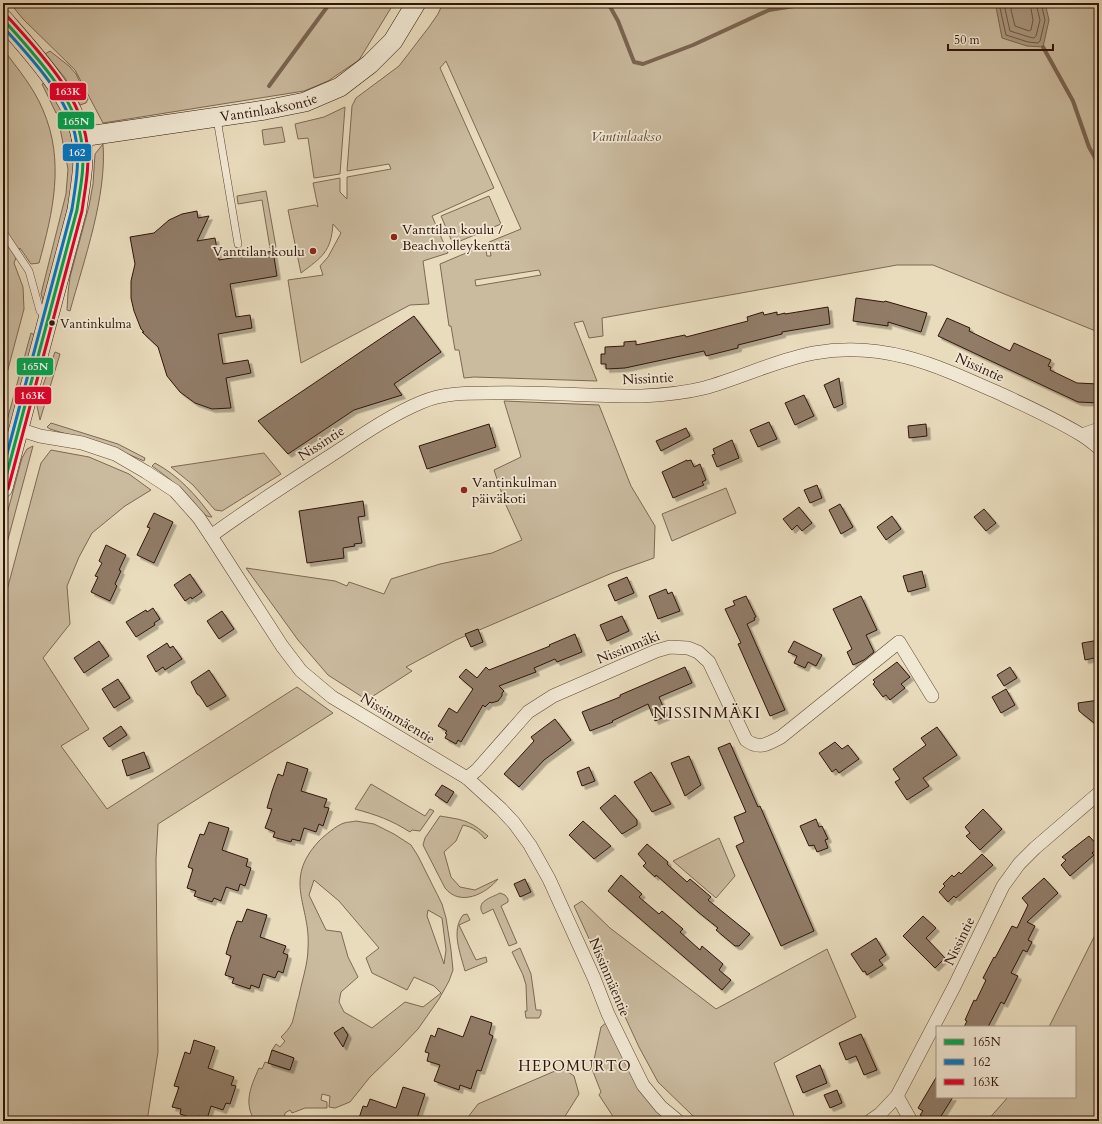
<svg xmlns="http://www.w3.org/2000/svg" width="1102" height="1124" viewBox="0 0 1102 1124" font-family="Cardo,serif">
  <defs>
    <filter id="shadow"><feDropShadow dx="3.5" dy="3.5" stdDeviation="0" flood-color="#0004"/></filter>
  </defs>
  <rect width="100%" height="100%" fill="#e9dcbd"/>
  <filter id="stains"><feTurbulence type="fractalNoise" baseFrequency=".005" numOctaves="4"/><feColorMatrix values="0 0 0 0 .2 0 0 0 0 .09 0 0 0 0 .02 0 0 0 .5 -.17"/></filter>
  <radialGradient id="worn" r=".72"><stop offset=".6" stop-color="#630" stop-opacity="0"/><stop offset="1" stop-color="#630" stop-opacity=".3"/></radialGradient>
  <g fill="#caba9e" stroke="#7e6854" fill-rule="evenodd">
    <polygon points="10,3 394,3 359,60 328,81 304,91 103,123 75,70 23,19"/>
    <path d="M443,3H1099V334L1098,332L933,265H897L602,318L603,336L589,338L583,321L574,323L597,381L474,377L464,378L459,350H455L451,326H449L440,264L485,245L487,256H491L489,242L521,229L446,61L440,68L494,188L432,216L448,253L423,261L429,304L410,305L301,363L288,280L323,275L320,266L328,257L341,233L333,224C331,252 322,257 301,273L288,210L315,205L318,207L313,183L340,178V192L347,199V177L391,169L389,164L347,171L352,106L356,98L399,66L429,27L438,14ZM539,270L541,275L476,286L475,280Z"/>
    <path d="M3,49C18,69 34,88 43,110C65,161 53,212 39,263L31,264L20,248L14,263L23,287L24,309L3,388Z"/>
    <polygon points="50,51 69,66 76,74 88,99 86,103 80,105 65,78 45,54"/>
    <polygon points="46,82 64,113 61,114 56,113 42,84"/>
    <polygon points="345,107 340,174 314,178 308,138 298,139 295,124 324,117"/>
    <polygon points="67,121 72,139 76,175 44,303 41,294 66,194 68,169 60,128 61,124"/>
    <polygon points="282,127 285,142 264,145 262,130"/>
    <path d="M103,144C107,196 84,260 70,311L67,310L68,293L70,277L89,206L93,184L95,154Z"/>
    <polygon points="266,191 276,247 270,248 262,200 238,204 237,196"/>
    <polygon points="489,196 501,224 453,244 441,216"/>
    <polygon points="31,333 37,336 3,464 3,435"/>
    <polygon points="55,352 60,354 40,420 37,406 38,399"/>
    <polygon points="504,401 599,405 631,486 655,526 654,558 612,573 456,640 406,667 412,671 367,700 328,675 298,640 246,568 335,581 347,586 349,582 384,594 391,579 440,564 492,553 522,540 505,503 494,470 521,457"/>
    <polygon points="51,423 118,444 145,458 144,461 116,449 50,429 47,427"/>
    <polygon points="33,446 3,558 3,529 22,458 27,449"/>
    <polygon points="51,450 89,457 129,474 151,490 125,506 92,533 79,557 67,586 70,624 43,658 89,729 61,746 107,809 297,687 333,713 158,824 156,859 158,1052 147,1121 3,1121 3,605 41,463"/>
    <polygon points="264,453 281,474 222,511 215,510 193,485 171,467"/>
    <path d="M155,463C179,476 196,495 212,517C205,517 202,512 197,506C184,490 169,478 152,466Z"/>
    <polygon points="726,488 736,513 672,541 662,514"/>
    <path d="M371,784L425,816L430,809L434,811L420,831L412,830L410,832C391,820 377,815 355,809Z"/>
    <path d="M440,816C464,820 469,820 488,836L485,839C479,831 472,827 463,825L456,841L444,852L451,877L460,887L475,890L498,879C486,894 460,907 445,888L423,845L425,838Z"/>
    <path d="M356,821L374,824L394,834L411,845L418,856L442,904L446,918L451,950L453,970L449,981L439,999L418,1029L399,1049L370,1077L350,1102L335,1108L329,1107L330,1096L322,1094L321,1100L327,1102V1108H305L292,1113L290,1110L285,1113L284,1120L282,1121H255C243,1103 251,1086 259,1068L262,1069L265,1062L289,1070L294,1058L272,1050L276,1044L280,1047L285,1041L281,1037C285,1033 289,1029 292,1023C295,1014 296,1005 299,996C302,980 308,964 308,948C311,905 282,881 319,841C324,836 337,825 344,823C347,822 352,822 356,821ZM314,880L339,901L379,948L366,958L372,973L407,990L414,977L434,986L441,993L423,1007L405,1002L372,1028L344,1012L339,1002L341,992L358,977L348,957L341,932L326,930L309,895ZM428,910L442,918L446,950L444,964L427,916Z"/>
    <polygon points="719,838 735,876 716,898 673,861"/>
    <path d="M500,893L505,895L508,899V902L501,906L517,943L509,946L493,909L483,914C475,901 491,898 500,893Z"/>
    <polygon points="582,901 610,928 716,1009 827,949 856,1017 774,1063 796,1121 705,1121 693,1116 658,1082 639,1047 574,906"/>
    <path d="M467,914L470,920L459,925L476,960L486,957L487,962L465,971C460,952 451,931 463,915Z"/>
    <polygon points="1099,931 1099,1121 987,1121 1008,1097 1075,1097 1075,1027 1049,1027 1096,933"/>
    <polygon points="520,948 531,974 536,1010 541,1010 541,1014 539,1018 526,1018 525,1011 527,1011 526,985 523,975 512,952"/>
    <polygon points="607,1022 671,1121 616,1121 599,1095 601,1092 592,1069 601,1027"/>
    <polygon points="562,1068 574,1076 579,1094 562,1121 465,1121 478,1104"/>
  </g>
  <polygon fill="#aa9880" stroke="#7a6450" points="998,3 1045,3 1049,20 1043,47 1027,46 1002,38 996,7"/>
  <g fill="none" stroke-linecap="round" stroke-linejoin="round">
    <g stroke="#6e5644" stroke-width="1">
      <polyline points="1001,3 1000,8 1006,35 1028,42 1038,43 1040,41 1045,20 1041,3"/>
      <polyline points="1006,3 1005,9 1010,31 1029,37 1034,38 1036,36 1040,20 1036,3"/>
      <polyline points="1012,3 1011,10 1015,26 1029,31 1031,30 1033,20 1030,3"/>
    </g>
    <g stroke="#7a6450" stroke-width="4">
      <polyline points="608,3 618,21 634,62 643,64 693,45 769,10 813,3"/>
      <polyline points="774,8 784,3"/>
      <polyline points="1043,47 1073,101 1089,147 1099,165"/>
      <polyline points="269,86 330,3"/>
    </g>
  </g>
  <g fill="#917c67" stroke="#311509" filter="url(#shadow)">
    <polygon points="197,211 198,218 209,216 197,241 215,238 219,260 273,251 277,276 230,284 236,317 250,315 252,328 218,334 223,364 248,360 251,373 226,378 231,408 212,409 195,403 180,392 167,376 158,347 142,332 144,332 141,329 134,311 131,298 131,281 135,264 130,237 154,233 169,220 182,214"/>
    <polygon points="856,298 884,302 885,301 927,313 921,332 888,322 888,326 853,321"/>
    <polygon points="828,307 830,324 782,332 782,334 738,345 738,348 706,356 704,351 625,368 606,369 606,364 601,364 601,354 605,354 605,347 624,346 624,342 636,341 636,345 685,335 686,337 748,321 747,317 763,312 764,315 777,312 777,315 785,313 785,314"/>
    <polygon points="414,316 441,352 394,384 402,395 354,410 288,454 258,421"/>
    <polygon points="947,318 970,328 969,331 1010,351 1014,343 1051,360 1048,366 1051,367 1050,370 1077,383 1099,384 1099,403 1078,402 938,336"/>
    <polygon points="839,378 843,404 834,408 824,385"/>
    <polygon points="804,395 814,416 795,425 785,403"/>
    <polygon points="769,422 777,439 758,447 750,430"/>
    <polygon points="489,424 496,447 427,469 419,446"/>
    <polygon points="926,424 927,436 909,438 908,426"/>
    <polygon points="686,428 690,436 661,451 656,441"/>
    <polygon points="732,440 739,458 717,467 712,455 715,454 713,449"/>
    <polygon points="687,460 687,461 691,460 694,467 700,464 706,480 702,482 704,485 673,498 662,472"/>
    <polygon points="817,485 822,498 810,503 804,490"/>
    <polygon points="363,501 365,516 358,517 362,543 354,544 355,546 343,548 344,558 307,563 299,511"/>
    <polygon points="840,504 853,527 841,534 829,510"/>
    <polygon points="799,507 812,523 802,531 797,525 792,530 783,519"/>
    <polygon points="984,509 996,523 986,531 974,517"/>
    <polygon points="154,513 173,522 154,563 137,555 150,528 147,527"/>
    <polygon points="892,516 901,529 886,540 877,527"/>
    <polygon points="106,545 126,555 119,570 121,571 115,584 117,586 110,601 91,592 98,577 95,576 102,563 99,561"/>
    <polygon points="922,571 926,587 908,592 903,576"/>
    <polygon points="190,574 202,592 192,599 191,597 185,601 174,585"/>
    <polygon points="627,577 634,593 615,601 608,585"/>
    <polygon points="666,589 668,594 672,592 680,611 658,619 649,596"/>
    <polygon points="746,596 756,617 754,618 755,620 747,624 785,710 770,716 738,644 741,643 725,609 735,605 733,601"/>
    <polygon points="861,596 877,630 866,635 874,652 864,660 853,665 847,652 852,649 833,609"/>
    <polygon points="153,608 160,619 154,623 155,625 136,637 126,622 146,610 147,612"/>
    <polygon points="222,611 234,629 219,639 207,621"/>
    <polygon points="622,616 629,631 607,641 600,625"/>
    <polygon points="478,629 483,642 471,647 465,634"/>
    <polygon points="575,634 582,652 557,662 555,659 534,668 536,672 499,686 504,691 502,693 502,696 498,701 491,703 490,702 485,707 483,705 461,742 458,740 456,744 445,738 447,734 445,733 447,731 438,726 449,708 457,713 473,689 459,677 466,669 477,678 486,667 489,670 550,646 549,645"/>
    <polygon points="1099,640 1099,657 1085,660 1082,643"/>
    <polygon points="99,641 109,656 84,673 74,658"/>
    <polygon points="794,641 822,655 816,666 808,662 805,668 794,663 797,656 788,652"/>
    <polygon points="167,643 170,648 173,646 182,659 165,670 163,667 156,672 147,656"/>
    <polygon points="897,662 910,677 901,684 905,688 890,700 886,695 883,697 873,684 875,682 873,680"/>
    <polygon points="685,667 692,683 659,697 667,716 655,721 648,704 612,721 613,722 590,731 582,712 620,697 620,695"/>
    <polygon points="1010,667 1017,678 1004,686 997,675"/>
    <polygon points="209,670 226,696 207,707 200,696 197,694 191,682"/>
    <polygon points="118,679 130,698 114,708 102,689"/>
    <polygon points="1006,689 1015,705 1001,713 992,697"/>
    <polygon points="1099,700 1099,727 1079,711 1078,703"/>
    <polygon points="555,719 571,740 544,760 519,787 504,774 534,741 531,737"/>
    <polygon points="121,726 127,735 109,747 103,738"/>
    <polygon points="937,727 957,755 923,778 929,786 907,800 895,782 900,779 893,769 926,745 921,738"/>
    <polygon points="835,742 842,749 848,745 859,759 839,773 836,769 832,772 819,753"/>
    <polygon points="730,743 758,807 760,806 814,931 781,946 736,846 744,842 734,817 746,812 718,748"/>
    <polygon points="144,752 150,768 127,776 122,760"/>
    <polygon points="689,756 701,785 685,796 671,763"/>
    <polygon points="287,762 308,769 301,791 327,799 324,807 329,808 323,826 319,824 316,832 304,828 300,841 292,839 291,842 273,837 275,832 265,828 272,809 267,808 272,791 278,774 283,776"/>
    <polygon points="589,767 595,781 582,786 577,772"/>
    <polygon points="651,772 671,804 652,812 634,782"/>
    <polygon points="442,785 454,792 447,803 435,795"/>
    <polygon points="615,795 637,820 637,825 622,834 600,808"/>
    <polygon points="983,809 1002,829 980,850 966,836 970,833 965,827"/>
    <polygon points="816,819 819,827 822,826 828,839 825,840 828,848 817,852 814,845 809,846 800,826"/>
    <polygon points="583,821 611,846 594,859 569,835"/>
    <polygon points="209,822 229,828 222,850 248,859 246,866 251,868 245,886 240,884 238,891 226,887 221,901 214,898 212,902 194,896 196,891 187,888 193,869 188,867 200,834 204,835"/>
    <polygon points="1089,836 1099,847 1092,853 1094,855 1070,876 1061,865 1066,860 1062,857"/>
    <polygon points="647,844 668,862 667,864 687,882 690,879 711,897 708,900 750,934 739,946 735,946 716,930 718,928 698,912 656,875 655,877 643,866 646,863 638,854"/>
    <polygon points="982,854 993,865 956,898 954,896 948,902 939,892 945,886 943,884 952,875 954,877 959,872 961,874"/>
    <polygon points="621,875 642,894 639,897 659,914 662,911 683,929 680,932 700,950 702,946 723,964 719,970 731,980 722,990 608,891"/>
    <polygon points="1044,878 1058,893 1027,922 1035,926 1028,940 1032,942 1027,952 1023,950 1011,973 1018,976 1004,1004 1001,1002 988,1027 964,1027 967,1021 965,1020 974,1000 976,1001 986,980 983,978 994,957 995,958 1012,926 1017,928 1028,905 1022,898"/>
    <polygon points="525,879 531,892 520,897 514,884"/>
    <polygon points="247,909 267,915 260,937 286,946 283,953 288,955 283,973 278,971 275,978 263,974 259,988 251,985 250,989 232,983 234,978 225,975 231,956 226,954 231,937 237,921 242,922"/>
    <polygon points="923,916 936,928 926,938 945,958 935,968 903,936"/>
    <polygon points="876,938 886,955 879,960 883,965 867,975 865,971 863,972 851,954"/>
    <polygon points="471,1016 492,1023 489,1034 493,1036 481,1071 477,1070 471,1089 460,1085 459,1090 434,1081 440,1065 427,1061 429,1053 425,1052 431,1035 435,1037 438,1028 463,1037"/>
    <polygon points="343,1027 348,1035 343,1047 334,1033"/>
    <polygon points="861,1034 877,1070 864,1075 856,1056 846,1060 839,1043"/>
    <polygon points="194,1040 215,1047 208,1068 234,1077 231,1085 236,1086 230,1104 226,1103 223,1110 211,1106 207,1119 199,1116 198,1120 180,1114 181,1109 172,1107 179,1087 174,1086 185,1052 190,1054"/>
    <polygon points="272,1050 294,1058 290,1070 268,1063"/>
    <polygon points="820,1065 827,1083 803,1093 796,1076"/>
    <polygon points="937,1076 937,1097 953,1097 938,1121 931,1121 920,1115 923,1111 918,1108"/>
    <polygon points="403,1087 425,1094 416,1121 358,1121 363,1106 367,1107 370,1099 396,1108"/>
    <polygon points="837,1090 842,1103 830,1108 824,1095"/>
  </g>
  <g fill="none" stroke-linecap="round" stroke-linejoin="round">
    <g stroke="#5f4736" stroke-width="8">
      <g id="lane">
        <polyline points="217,119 238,244"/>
        <polyline points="3,232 29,271 40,311 47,317"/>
      </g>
    </g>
    <g stroke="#5f4736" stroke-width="14">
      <g id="street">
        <polyline points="18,429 40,436 82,443 115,454 146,472 175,491 199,518 211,536 282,646 301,671 332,697 467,778 501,809 514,823 530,845 549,879 594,978 608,1014 643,1085 661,1107 678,1121"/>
        <polyline points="1082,435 1099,429"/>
        <path d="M211,536C249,508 288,483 327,458C358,438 388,416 422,402C443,393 466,393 488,393C540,391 591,397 642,396C662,395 684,393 704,388C741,378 776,360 814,353C885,340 940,367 1003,395C1029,407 1055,419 1080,434C1087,438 1093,443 1099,448"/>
        <path d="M467,778L477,770L528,712L553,696L656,651L670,647L688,648L698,652L709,662L746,740C759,750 768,744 781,737L899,642L932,696"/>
        <polyline points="897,1096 911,1121"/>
        <polyline points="870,1121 880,1114 897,1096 955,985 1003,886 1019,864 1035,848 1099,793"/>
      </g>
    </g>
    <g stroke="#311509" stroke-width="20">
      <g id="secondary">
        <path d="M3,19C30,50 73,96 81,137C86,161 80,186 77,210L3,488"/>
        <path id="s1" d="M81,137L265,110L305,102L340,87L370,64L393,41L416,3"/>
      </g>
    </g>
    <use href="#lane" stroke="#f1e8d4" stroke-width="7"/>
    <use href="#street" stroke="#f1e8d4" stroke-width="13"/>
    <use href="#secondary" stroke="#f1e8d4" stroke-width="19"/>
    <g stroke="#f1e8d4" stroke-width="6">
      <path id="bus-1" d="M3,19C33,54 78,98 82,146C85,168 80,189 77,210L3,488"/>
    </g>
    <g stroke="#f1e8d4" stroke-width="6">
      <path id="bus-2" d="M3,27C32,59 74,102 77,148C79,168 75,189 72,209L3,469"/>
    </g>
    <g stroke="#f1e8d4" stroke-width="6">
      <path id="bus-3" d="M7,16C39,52 81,94 87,144C90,166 85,189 82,211L8,489"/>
    </g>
    <use href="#bus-1" stroke="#00a651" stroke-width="3"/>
    <use href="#bus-2" stroke="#007ac9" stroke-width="3"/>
    <use href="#bus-3" stroke="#e4002b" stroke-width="3"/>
  </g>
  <g fill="#8f2418" stroke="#f1e8d4" stroke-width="1.5">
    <circle cx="394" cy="237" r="4"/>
    <circle cx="313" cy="251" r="4"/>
    <circle cx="464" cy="490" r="4"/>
  </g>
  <circle fill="#311509" stroke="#f1e8d4" stroke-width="1.5" cx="52" cy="323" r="3.5"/>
  <g text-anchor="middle" stroke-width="3.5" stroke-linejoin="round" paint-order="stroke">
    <g font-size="13" fill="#311509" stroke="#f1e8d4" text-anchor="start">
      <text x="60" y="328">Vantinkulma</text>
    </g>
    <g font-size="14" fill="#311509" stroke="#f1e8d4">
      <text dy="5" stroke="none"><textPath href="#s1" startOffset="190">Vantinlaaksontie</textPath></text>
      <text transform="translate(980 367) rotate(24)" y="5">Nissintie</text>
      <text transform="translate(648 378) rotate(-3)" y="5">Nissintie</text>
      <text transform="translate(321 443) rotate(-33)" y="5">Nissintie</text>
      <text transform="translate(628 647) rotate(-22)" y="5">Nissinmäki</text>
      <text transform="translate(398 718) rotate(31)" y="5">Nissinmäentie</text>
      <text transform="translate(959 941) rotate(-64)" y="5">Nissintie</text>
      <text transform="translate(610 977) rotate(67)" y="5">Nissinmäentie</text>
    </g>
    <g font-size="14" font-style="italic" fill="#5f4736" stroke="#f1e8d4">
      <text x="626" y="141">Vantinlaakso</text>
    </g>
    <g font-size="14" fill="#311509" stroke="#f1e8d4" text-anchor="start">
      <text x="402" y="234">Vanttilan koulu /<tspan x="402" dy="16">Beachvolleykenttä</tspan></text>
      <text x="305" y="256" text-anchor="end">Vanttilan koulu</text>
      <text x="472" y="487">Vantinkulman<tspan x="472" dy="16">päiväkoti</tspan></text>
    </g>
    <g font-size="15" letter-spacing="1" fill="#311509" stroke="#f1e8d4">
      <text x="575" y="1071">HEPOMURTO</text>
    </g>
    <g font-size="16" letter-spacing="1" fill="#311509" stroke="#f1e8d4">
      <text x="707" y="718">NISSINMÄKI</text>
    </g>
  </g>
  <g stroke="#f1e8d4" stroke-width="1.5">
    <rect x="49" y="82" width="38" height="19" rx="4" fill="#e4002b"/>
    <rect x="57" y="111" width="38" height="19" rx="4" fill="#00a651"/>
    <rect x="62" y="143" width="30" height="19" rx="4" fill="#007ac9"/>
    <rect x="16" y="357" width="38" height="19" rx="4" fill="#00a651"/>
    <rect x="14" y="386" width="38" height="19" rx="4" fill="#e4002b"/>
  </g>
  <g font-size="11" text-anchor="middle" font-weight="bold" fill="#fff">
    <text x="68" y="95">163K</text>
    <text x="76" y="125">165N</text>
    <text x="77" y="156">162</text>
    <text x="35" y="370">165N</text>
    <text x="33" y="399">163K</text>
  </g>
  <rect width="1102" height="1124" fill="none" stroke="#e9dcbd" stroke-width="16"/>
  <rect x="4" y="4" width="1094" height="1116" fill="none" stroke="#311509" stroke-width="2"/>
  <rect x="8" y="8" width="1086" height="1108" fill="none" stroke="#311509"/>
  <rect x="936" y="1026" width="140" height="72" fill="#f1e8d4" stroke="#a49483"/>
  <rect x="944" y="1039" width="20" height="6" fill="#00a651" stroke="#a49483"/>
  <text x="972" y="1046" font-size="12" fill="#311509">165N</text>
  <rect x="944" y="1059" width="20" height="6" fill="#007ac9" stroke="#a49483"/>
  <text x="972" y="1066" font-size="12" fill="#311509">162</text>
  <rect x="944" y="1079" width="20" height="6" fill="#e4002b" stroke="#a49483"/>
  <text x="972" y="1086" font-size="12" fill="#311509">163K</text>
  <path d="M948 44v6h105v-6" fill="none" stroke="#311509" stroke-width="2"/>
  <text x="954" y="44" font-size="12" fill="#311509" stroke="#f1e8d4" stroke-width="3" paint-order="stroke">50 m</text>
  <rect width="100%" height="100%" filter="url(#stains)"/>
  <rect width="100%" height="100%" fill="url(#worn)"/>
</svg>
